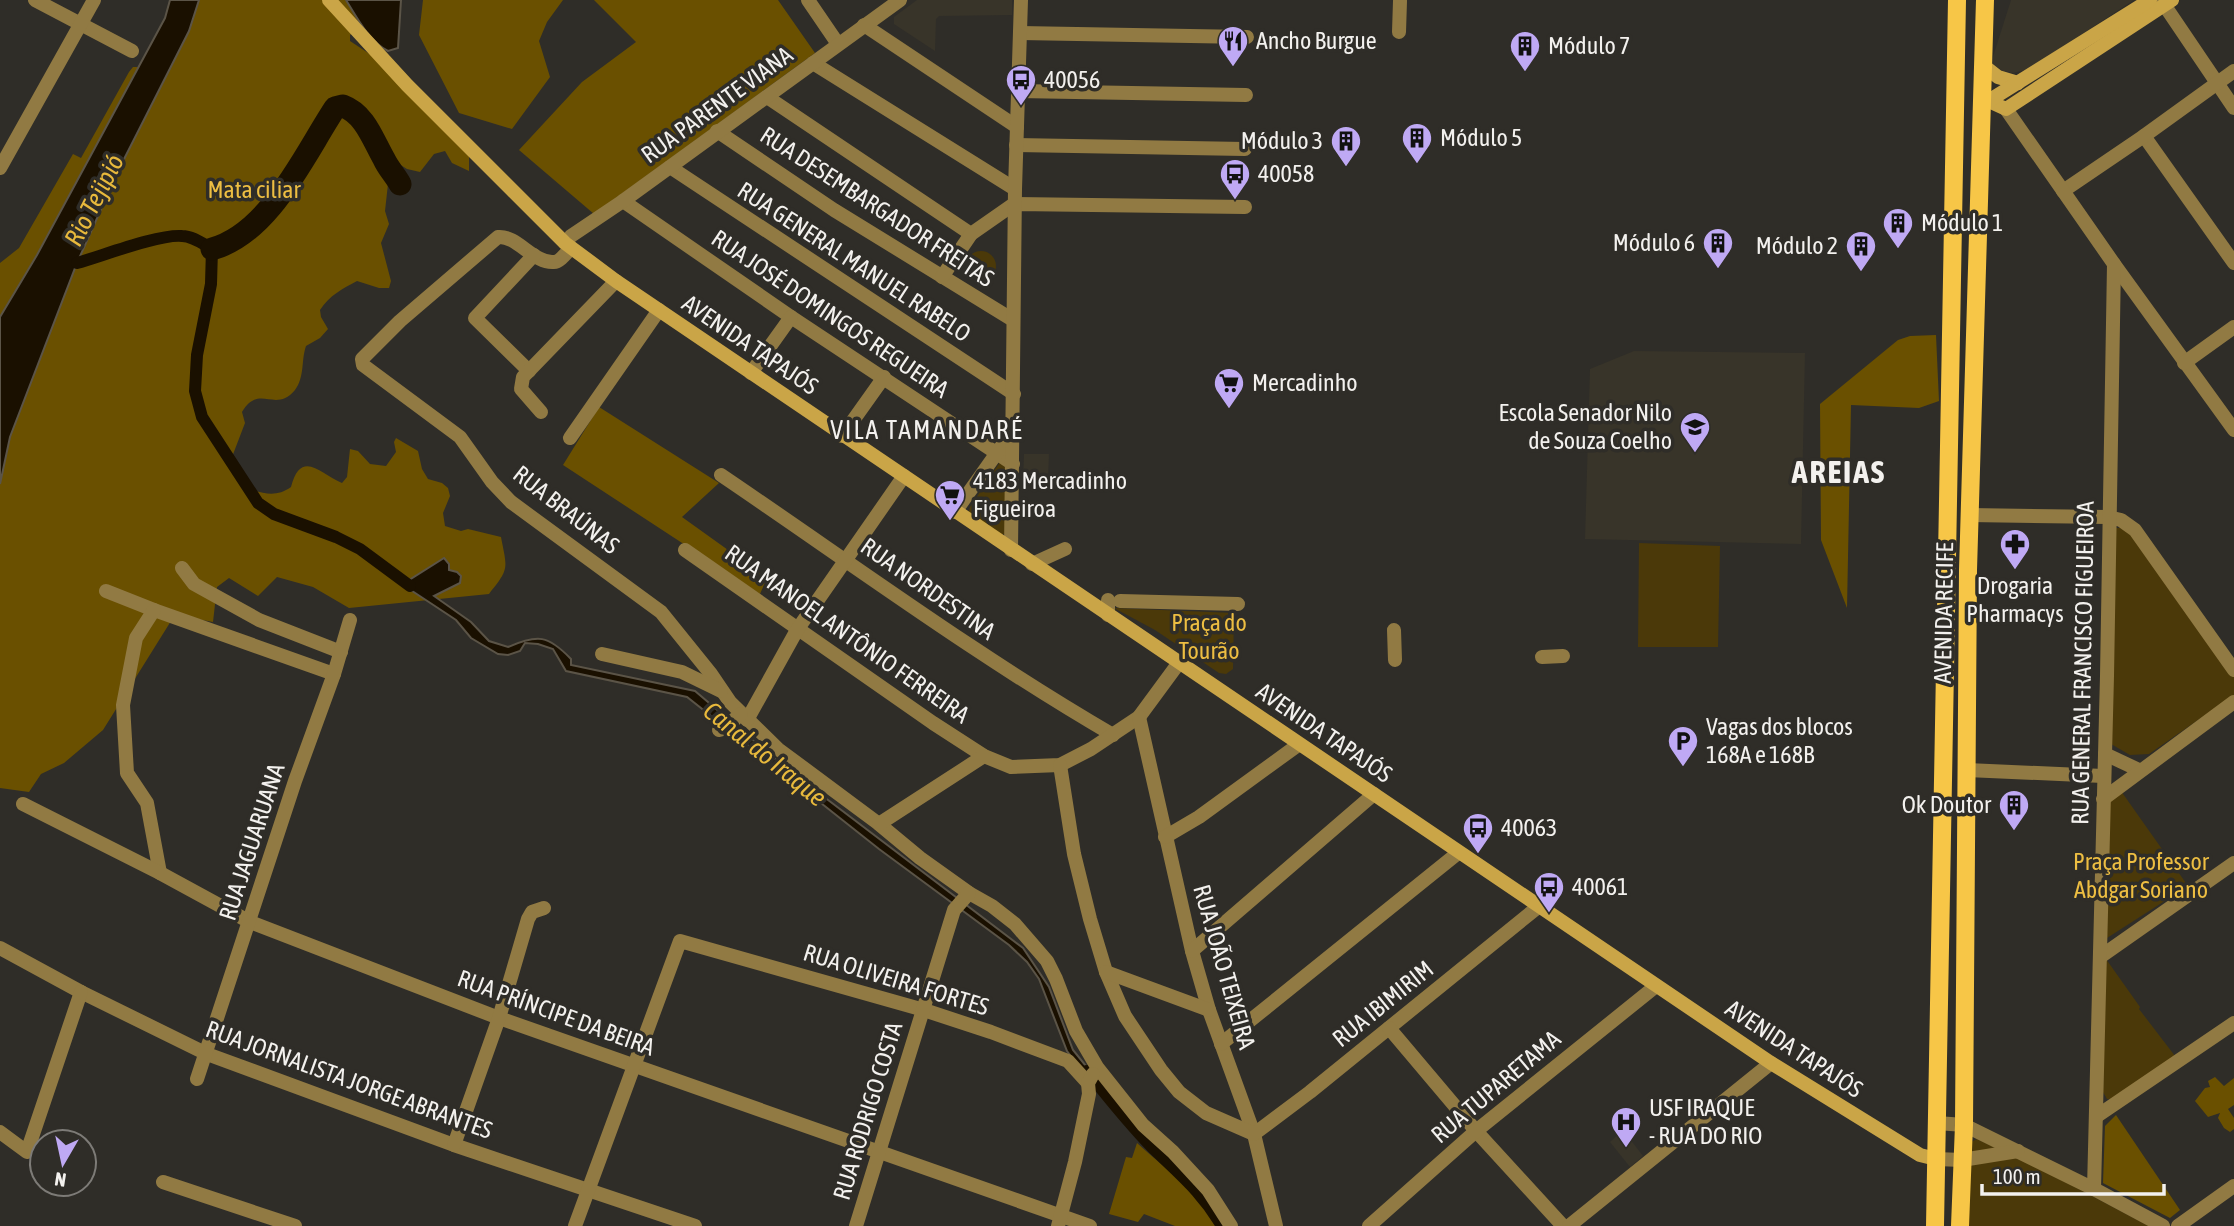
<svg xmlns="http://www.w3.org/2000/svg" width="2234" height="1226" viewBox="0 0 2234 1226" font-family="'Asap Condensed',sans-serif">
  <rect width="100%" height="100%" fill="#2f2d28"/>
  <g fill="#383429">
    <polygon points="917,0 1012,0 1012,15 939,16 936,19 935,51 894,24 894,17"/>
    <polygon points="2011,0 2134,0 2029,69 2013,73 2003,71 1991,63"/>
    <polygon points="1634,351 1805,353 1801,544 1585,539 1590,369"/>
    <polygon points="1024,454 1049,454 1048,480 1023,479"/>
    <polygon points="1623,1130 1643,1156 1630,1167 1610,1142"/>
  </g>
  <g fill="#4b3909">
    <circle cx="981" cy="266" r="15"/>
    <polygon points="1000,462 1008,467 1005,534 998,535 968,515 970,507"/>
    <polygon points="2114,528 2130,528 2234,676 2234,695 2149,754 2130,755 2111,744"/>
    <polygon points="1639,543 1720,546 1718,647 1638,647"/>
    <polygon points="1114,608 1234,613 1233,669 1226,674 1219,673 1155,630"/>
    <polygon points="2121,791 2188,886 2107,938 2108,798"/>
    <polygon points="2106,959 2140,1007 2139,1009 2175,1056 2111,1099 2107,1099 2103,1092"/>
    <polygon points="1977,1139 2039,1168 2149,1226 1967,1226 1971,1142"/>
  </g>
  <g fill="#6a5000">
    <path d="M199,0H346L362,25L350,35V41L400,74L469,155V171L452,163L445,151L434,154L420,172L407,169L399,164L389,166L384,171L388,184L385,211L389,224L381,243L391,281L389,288H379L357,281C342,289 330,295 320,310L321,317L328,329L320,338L306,346C301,360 305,377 295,390C275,414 259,383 242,412L245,423L232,457V463L249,489C265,494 277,497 291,487C301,448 321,474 342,483L347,477L350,449L358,451L370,464L386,466L396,452L394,442L396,438L418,451L422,469L428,479L442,483L448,488L450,496L443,513L445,526L461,531L468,529L501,537C507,569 510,568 489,594L349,608L313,587L277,577L258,596L229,578L217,587L213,622L181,616L171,621L103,730L64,763L41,774L29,792L0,788V484L10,437L77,263L119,169L189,31Z"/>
    <polygon points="423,0 563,0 547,22 539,41 550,77 512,129 459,113 419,35"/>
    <polygon points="594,0 778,0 815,53 594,214 519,150 582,82 636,42"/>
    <polygon points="133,67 137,67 141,70 0,334 0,263 19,248 73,154 81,158 129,72"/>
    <polygon points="1936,335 1939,401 1919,408 1851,405 1847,608 1821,540 1820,404 1898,340 1910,336"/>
    <polygon points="599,407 719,483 682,517 767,578 760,594 563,465"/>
    <polygon points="2215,1077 2224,1086 2234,1078 2234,1105 2228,1109 2234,1118 2234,1129 2230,1132 2224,1128 2218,1118 2220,1113 2208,1117 2195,1101 2205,1088 2210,1087 2208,1081"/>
    <polygon points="2116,1115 2180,1210 2170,1218 2103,1183 2105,1126"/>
    <path d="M1137,1143C1165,1169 1199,1191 1215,1226H1175L1144,1214L1138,1222L1109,1214L1126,1157L1132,1158Z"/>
  </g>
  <g fill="#1a1000" stroke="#5b5447" stroke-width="2">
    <polygon points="170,0 199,0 189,31 119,169 77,263 10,437 0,484 0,317 37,255 165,18"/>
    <path d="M346,0H401L398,48L388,51C369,41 357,18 346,0Z"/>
    <path d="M444,558L449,564V570L457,572L461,576L460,583L434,596L471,622L489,641L508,647C538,634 548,635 571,659V665L695,691L782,765L1023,948L1049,987L1073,1050L1090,1071L1086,1076L1067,1051L1039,979L1027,962L1009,945L879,849L687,697L566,671L553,649L538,644L525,643L520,651L508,655L498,654L471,638L456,620L394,579L400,574L409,580Z"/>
  </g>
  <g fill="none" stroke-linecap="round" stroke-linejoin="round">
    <g stroke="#1a1000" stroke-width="12">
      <path d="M77,263C102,256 159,234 182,236C193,236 203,244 212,249L211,284L197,355L195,391L202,417L258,503L274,514L336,537L360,549L410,586"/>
      <path d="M1087,1071C1110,1099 1132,1128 1158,1153C1184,1178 1203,1194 1222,1226"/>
    </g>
    <path stroke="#1a1000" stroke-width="23" d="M212,249C270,233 304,155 335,108L343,106C365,114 373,140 384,159C388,168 395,175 400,184"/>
    <g stroke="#917a43" stroke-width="14">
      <polyline points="35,0 132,51"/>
      <polyline points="808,0 838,44"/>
      <polyline points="2161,0 2234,108"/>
      <polyline points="864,25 1017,127"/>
      <polyline points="1399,32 1400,1"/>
      <polyline points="1020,33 1247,37"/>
      <polyline points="813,63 1015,189"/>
      <polyline points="1018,91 1246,95"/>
      <polyline points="767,97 971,234"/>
      <polyline points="717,131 834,210 1013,320"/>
      <polyline points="2144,136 2234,263"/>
      <polyline points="1016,145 1245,149"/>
      <polyline points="670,167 1014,394"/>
      <polyline points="0,168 94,0"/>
      <polyline points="2063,191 2144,136 2234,71"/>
      <polyline points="623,201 791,317 1013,464"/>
      <polyline points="565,243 571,236 623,201 900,0"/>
      <path d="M571,248C567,252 560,262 554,262C534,264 517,235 498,237L400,321L362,359L363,365L460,437L492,482L511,502L661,612L711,674L730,702L778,749L879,824L920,858L969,893L992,906L1015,924L1047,961L1056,979L1076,1031L1097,1067L1143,1125L1173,1152L1208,1190L1231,1226"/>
      <polyline points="2114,264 2234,430"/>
      <polyline points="942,277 971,234 1014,204 1245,207"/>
      <polyline points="2184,363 2234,327"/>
      <polyline points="529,371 475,318 534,255"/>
      <polyline points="751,373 791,317"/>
      <polyline points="541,412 521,389 523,377 616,281"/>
      <polyline points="842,436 884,377"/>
      <polyline points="570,438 659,310"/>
      <path d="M721,475C851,563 977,656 1113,735"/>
      <polyline points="955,512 1001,447"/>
      <polyline points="2108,517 2121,520 2135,530 2234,670"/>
      <polyline points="685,550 933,723 984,756 1011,767 1060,765 1091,749 1139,717 1178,664"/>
      <polyline points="1011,550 1015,189 1021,0"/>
      <polyline points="1032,564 1065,549"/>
      <polyline points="182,568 194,584 259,620 341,652"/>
      <polyline points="106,591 154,610 334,674"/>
      <polyline points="1120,601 1238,604"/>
      <polyline points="154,610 136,638 123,705 127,773 147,803 160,873"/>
      <polyline points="1108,615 1108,600"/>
      <polyline points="1394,630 1395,660"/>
      <polyline points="602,654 682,672 721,691"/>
      <polyline points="1542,657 1563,656"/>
      <polyline points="1139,717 1192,951 1209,1010 1254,1134 1276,1226"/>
      <polyline points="747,720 797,630 904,476"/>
      <polyline points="719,730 723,729 741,714"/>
      <polyline points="2105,754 2139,770"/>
      <polyline points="1060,765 1074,854 1090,919 1106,972 1125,1016 1161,1070 1179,1092 1206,1113 1254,1134 1310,1092 1538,907"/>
      <polyline points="2103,799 2234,702"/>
      <polyline points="23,804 160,873 250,922 499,1018 1090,1226"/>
      <polyline points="879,824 984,756"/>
      <polyline points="1165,837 1199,817 1298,745"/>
      <polyline points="0,948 81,992 207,1054 454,1145 695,1226"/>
      <polyline points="1192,951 1374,794"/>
      <polyline points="2100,957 2234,863"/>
      <polyline points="1106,972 1209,1010"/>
      <polyline points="1389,1028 1476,1131 1563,1226"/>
      <polyline points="1221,1044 1458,853"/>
      <polyline points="197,1079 295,781 334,674 350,620"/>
      <polyline points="2097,1116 2234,1023"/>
      <polyline points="0,1132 27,1152 81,992"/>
      <polyline points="454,1145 499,1018 528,919 532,912 544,908"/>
      <polyline points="163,1182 295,1226"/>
      <polyline points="2094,1189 2163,1226"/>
      <polyline points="575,1226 680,941 924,1010 991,1032 1068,1061 1088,1083"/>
      <polyline points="856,1226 954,910 969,893"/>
      <polyline points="1058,1226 1075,1162 1089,1094 1088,1083 1093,1074"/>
      <polyline points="1369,1226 1476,1131 1656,986"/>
      <polyline points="1569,1226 1771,1063"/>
      <polyline points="2178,1226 2234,1186"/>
    </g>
    <g stroke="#917a43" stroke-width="14">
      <polyline points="1969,515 2108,517"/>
      <polyline points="1967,770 2103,776"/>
      <polyline points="1937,1123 1964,1125 2094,1189 2107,676 2114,264 2006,109"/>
      <polyline points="1936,1159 1962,1160 2018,1151"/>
    </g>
    <g stroke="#caa547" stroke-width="14">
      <polyline points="329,0 407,85 565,243 616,281 1771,1063 1920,1155 1936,1159"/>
      <polyline points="1984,66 1998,77 2018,83"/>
      <polyline points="1982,98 2006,109 2172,0"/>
      <polyline points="1990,100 2150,0"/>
    </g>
    <g stroke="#f7c647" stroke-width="18">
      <polyline points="1935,1226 1957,0"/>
      <polyline points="1960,1226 1964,1125 1968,570 1985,0"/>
    </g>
  </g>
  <defs>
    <g id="restaurant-pin" transform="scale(1.575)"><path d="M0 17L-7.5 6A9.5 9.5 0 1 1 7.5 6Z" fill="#bfa9f4" stroke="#2f2d28"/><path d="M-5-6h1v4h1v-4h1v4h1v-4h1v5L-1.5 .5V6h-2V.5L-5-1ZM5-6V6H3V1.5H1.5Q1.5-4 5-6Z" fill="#111"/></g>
    <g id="building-pin" transform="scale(1.575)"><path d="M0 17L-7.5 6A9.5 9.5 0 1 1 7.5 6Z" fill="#bfa9f4" stroke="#2f2d28"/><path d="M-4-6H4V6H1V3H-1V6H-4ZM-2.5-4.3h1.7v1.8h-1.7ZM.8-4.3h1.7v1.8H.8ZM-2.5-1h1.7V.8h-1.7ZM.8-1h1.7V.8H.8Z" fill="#111"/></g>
    <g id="bus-pin" transform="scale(1.575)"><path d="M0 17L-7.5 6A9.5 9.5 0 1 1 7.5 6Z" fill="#bfa9f4" stroke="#2f2d28"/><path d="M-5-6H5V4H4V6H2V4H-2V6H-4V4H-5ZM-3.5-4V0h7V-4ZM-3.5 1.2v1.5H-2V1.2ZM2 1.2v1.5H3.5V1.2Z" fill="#111"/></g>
    <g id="supermarket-pin" transform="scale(1.575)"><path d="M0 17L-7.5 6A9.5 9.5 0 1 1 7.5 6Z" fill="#bfa9f4" stroke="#2f2d28"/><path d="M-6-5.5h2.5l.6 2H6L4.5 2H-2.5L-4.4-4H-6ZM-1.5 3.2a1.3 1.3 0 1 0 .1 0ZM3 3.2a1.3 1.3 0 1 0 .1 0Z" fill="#111"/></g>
    <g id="school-pin" transform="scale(1.575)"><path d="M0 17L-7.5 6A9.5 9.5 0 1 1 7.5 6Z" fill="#bfa9f4" stroke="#2f2d28"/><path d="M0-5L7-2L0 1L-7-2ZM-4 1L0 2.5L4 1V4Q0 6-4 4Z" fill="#111"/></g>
    <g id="pharmacy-pin" transform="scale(1.575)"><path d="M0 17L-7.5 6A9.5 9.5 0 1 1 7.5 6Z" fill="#bfa9f4" stroke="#2f2d28"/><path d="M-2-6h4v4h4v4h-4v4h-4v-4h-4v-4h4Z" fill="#111"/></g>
    <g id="parking-pin" transform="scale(1.575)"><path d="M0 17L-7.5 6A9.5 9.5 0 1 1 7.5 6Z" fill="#bfa9f4" stroke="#2f2d28"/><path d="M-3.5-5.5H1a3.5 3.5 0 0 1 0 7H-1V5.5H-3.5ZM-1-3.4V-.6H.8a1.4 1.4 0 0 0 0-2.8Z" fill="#111"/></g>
    <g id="hospital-pin" transform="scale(1.575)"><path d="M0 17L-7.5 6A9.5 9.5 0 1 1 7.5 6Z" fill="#bfa9f4" stroke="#2f2d28"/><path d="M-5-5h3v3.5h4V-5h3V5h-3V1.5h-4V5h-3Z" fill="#111"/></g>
  </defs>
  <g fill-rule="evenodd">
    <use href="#restaurant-pin" x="1233" y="41"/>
    <use href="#building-pin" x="1525" y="46"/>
    <use href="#bus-pin" x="1021" y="80"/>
    <use href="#building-pin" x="1417" y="138"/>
    <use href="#building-pin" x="1346" y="141"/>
    <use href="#bus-pin" x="1235" y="174"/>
    <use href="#building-pin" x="1898" y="223"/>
    <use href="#building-pin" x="1718" y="243"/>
    <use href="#building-pin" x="1861" y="246"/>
    <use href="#supermarket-pin" x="1229" y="383"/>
    <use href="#school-pin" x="1695" y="427"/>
    <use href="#supermarket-pin" x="950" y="495"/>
    <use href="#pharmacy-pin" x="2015" y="544"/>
    <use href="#parking-pin" x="1683" y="741"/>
    <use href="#building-pin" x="2014" y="805"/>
    <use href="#bus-pin" x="1478" y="828"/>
    <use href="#bus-pin" x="1549" y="887"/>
    <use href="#hospital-pin" x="1626" y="1122"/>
  </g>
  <g text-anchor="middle" stroke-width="7" stroke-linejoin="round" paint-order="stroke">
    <g font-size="24" fill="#f3f1ee" stroke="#2f2d28" text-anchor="start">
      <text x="1256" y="49">Ancho Burgue</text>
      <text x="1548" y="54">Módulo 7</text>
      <text x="1044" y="88">40056</text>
      <text x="1440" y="146">Módulo 5</text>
      <text x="1323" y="149" text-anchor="end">Módulo 3</text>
      <text x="1258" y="182">40058</text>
      <text x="1921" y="231">Módulo 1</text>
      <text x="1695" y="251" text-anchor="end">Módulo 6</text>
      <text x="1838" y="254" text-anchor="end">Módulo 2</text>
      <text x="1252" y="391">Mercadinho</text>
      <text x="1672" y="421" text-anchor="end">Escola Senador Nilo<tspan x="1672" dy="28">de Souza Coelho</tspan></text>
      <text x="973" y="489">4183 Mercadinho<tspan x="973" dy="28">Figueiroa</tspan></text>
      <text x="2015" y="594" text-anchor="middle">Drogaria<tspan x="2015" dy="28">Pharmacys</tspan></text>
      <text x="1706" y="735">Vagas dos blocos<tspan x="1706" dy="28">168A e 168B</tspan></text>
      <text x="1991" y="813" text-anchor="end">Ok Doutor</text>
      <text x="1501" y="836">40063</text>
      <text x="1572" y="895">40061</text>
      <text x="1649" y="1116">USF IRAQUE<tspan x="1649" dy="28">- RUA DO RIO</tspan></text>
    </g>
    <g font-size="24" fill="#f3f1ee" stroke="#2f2d28">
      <text transform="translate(717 105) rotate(-36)" y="8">RUA PARENTE VIANA</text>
      <text transform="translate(877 207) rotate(33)" y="8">RUA DESEMBARGADOR FREITAS</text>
      <text transform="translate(854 262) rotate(33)" y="8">RUA GENERAL MANUEL RABELO</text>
      <text transform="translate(830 314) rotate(34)" y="8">RUA JOSÉ DOMINGOS REGUEIRA</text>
      <text transform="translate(750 345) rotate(34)" y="8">AVENIDA TAPAJÓS</text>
      <text transform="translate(566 510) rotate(38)" y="8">RUA BRAÚNAS</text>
      <text transform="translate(928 589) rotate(35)" y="8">RUA NORDESTINA</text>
      <text transform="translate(1944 613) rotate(-89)" y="8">AVENIDA RECIFE</text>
      <text transform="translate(847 634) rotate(35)" y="8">RUA MANOEL ANTÔNIO FERREIRA</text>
      <text transform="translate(2083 663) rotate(-89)" y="8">RUA GENERAL FRANCISCO FIGUEIROA</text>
      <text transform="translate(1324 733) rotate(34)" y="8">AVENIDA TAPAJÓS</text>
      <text transform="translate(252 842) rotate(-72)" y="8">RUA JAGUARUANA</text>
      <text transform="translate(1224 967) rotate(74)" y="8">RUA JOÃO TEIXEIRA</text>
      <text transform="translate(896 980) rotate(17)" y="8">RUA OLIVEIRA FORTES</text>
      <text transform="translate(1383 1004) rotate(-39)" y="8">RUA IBIMIRIM</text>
      <text transform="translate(556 1013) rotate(20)" y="8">RUA PRÍNCIPE DA BEIRA</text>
      <text transform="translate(1794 1049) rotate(33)" y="8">AVENIDA TAPAJÓS</text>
      <text transform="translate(349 1080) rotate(20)" y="8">RUA JORNALISTA JORGE ABRANTES</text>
      <text transform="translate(1496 1087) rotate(-40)" y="8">RUA TUPARETAMA</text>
      <text transform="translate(868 1111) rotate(-73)" y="8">RUA RODRIGO COSTA</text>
    </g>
    <g font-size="24" fill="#edbe42" stroke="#2f2d28">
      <text x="254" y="198">Mata ciliar</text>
      <text x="1209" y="631">Praça do<tspan x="1209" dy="28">Tourão</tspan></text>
      <text x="2141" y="870">Praça Professor<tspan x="2141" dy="28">Abdgar Soriano</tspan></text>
    </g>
    <g font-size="26" font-style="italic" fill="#e8b93c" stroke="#2f2d28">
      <text transform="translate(94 200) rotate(-63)" y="9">Rio Tejipió</text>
      <text transform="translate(765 754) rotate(39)" y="9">Canal do Iraque</text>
    </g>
    <g font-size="26" letter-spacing="2" fill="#f3f1ee" stroke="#2f2d28">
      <text x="927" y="439">VILA TAMANDARÉ</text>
    </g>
    <g font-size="32" font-weight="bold" letter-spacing="2" fill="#f3f1ee" stroke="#2f2d28">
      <text x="1839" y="483">AREIAS</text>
    </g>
  </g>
  <g transform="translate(63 1163) rotate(189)"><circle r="33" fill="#2f2d28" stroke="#7d7b77" stroke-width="2"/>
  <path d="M0-5L12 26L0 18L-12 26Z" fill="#bfa9f4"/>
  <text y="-10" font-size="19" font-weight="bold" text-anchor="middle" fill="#f3f1ee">N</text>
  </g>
  <path d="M1982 1184v10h182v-10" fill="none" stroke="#f3f1ee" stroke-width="3.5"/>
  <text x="1993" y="1184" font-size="21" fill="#f3f1ee" stroke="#2f2d28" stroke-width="5" paint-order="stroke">100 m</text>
</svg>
